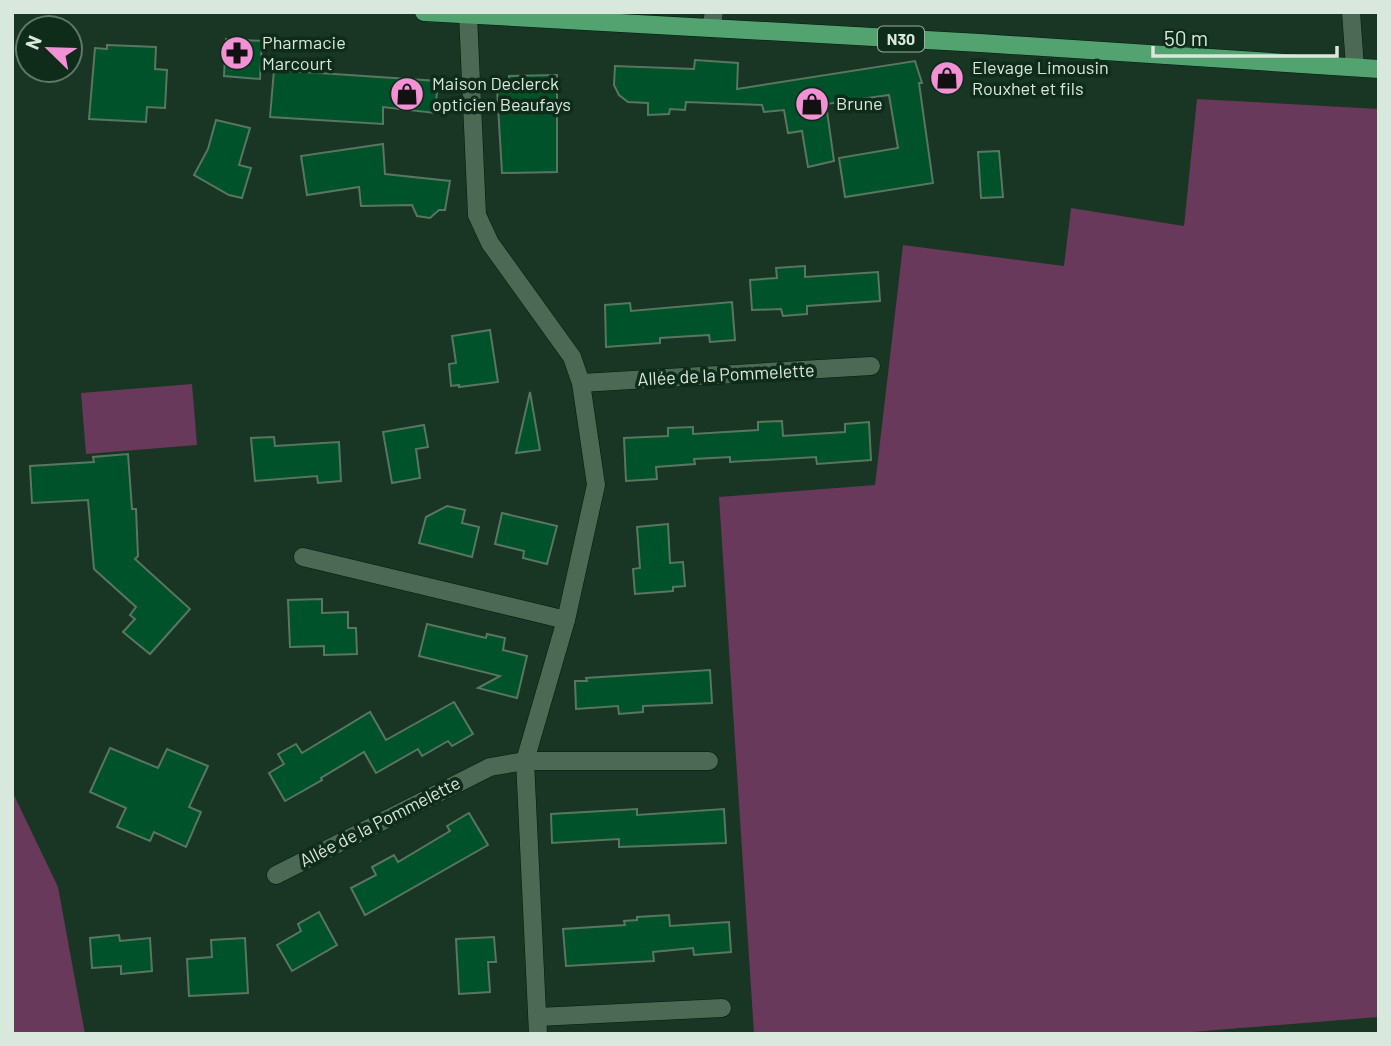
<svg xmlns="http://www.w3.org/2000/svg" width="1391" height="1046" viewBox="0 0 1391 1046" font-family="Barlow,sans-serif">
  <rect width="100%" height="100%" fill="#193523"/>
  <g fill="#69395b">
    <polygon points="1197,99 1379,109 1379,1017 1167,1034 754,1034 719,497 875,485 903,245 1064,266 1071,208 1184,226"/>
    <polygon points="192,384 197,445 86,454 81,393"/>
    <polygon points="12,791 58,887 85,1034 12,1034"/>
  </g>
  <g fill="#00522a" stroke="#587661" stroke-width="2">
    <polygon points="226,39 262,41 260,79 224,76"/>
    <polygon points="107,45 156,47 155,69 167,70 165,108 147,107 146,122 89,119 95,48 107,49"/>
    <polygon points="695,60 738,63 737,89 915,61 922,83 919,83 933,183 845,197 839,158 898,148 889,95 826,104 834,161 808,167 802,131 788,133 784,110 764,112 762,105 686,102 685,110 670,109 669,114 648,115 648,103 628,102 619,95 614,85 615,66 694,69"/>
    <polygon points="274,70 438,81 435,113 383,107 383,124 270,117"/>
    <polygon points="557,75 557,172 502,173 497,89 509,88 509,76"/>
    <polygon points="216,120 250,128 239,165 251,168 242,198 229,195 194,175 208,149"/>
    <polygon points="383,144 385,174 450,181 445,210 439,210 430,218 417,216 412,205 361,206 359,187 307,195 301,156"/>
    <polygon points="999,151 1003,197 981,198 978,152"/>
    <polygon points="805,266 805,277 878,272 880,301 807,306 807,314 783,316 781,309 752,310 750,280 777,278 776,268"/>
    <polygon points="732,302 735,340 710,342 709,335 660,338 660,343 606,347 605,305 630,303 631,311"/>
    <polygon points="490,330 498,382 459,387 459,385 451,386 449,364 456,363 452,336"/>
    <polygon points="530,392 540,450 516,453"/>
    <polygon points="782,421 783,436 845,432 845,424 869,422 871,460 817,464 816,457 730,462 730,457 694,459 695,464 656,467 657,479 626,481 624,438 668,436 668,428 693,427 693,434 758,430 758,422"/>
    <polygon points="424,425 428,447 416,449 420,478 392,483 383,432"/>
    <polygon points="274,437 275,446 339,442 341,481 318,483 317,476 255,481 251,438"/>
    <polygon points="128,454 132,509 136,509 138,556 135,559 190,609 150,654 123,632 135,619 130,615 136,607 94,569 88,500 32,503 30,466 94,462 93,457"/>
    <polygon points="447,506 465,510 462,523 479,527 472,557 419,543 426,517"/>
    <polygon points="502,513 557,526 547,564 523,558 524,551 495,544"/>
    <polygon points="668,524 670,563 683,562 685,586 673,587 673,591 635,594 633,569 640,568 637,527"/>
    <polygon points="322,599 322,613 348,612 348,628 356,628 357,654 324,655 324,646 290,647 288,600"/>
    <polygon points="427,624 486,638 487,634 505,638 503,650 527,656 517,698 478,688 500,676 419,656"/>
    <polygon points="710,670 712,703 643,706 643,712 619,714 618,706 576,709 575,681 587,681 586,678"/>
    <polygon points="454,702 473,734 452,746 448,741 422,756 418,749 376,773 364,752 321,778 322,780 285,801 269,773 284,764 278,754 296,744 302,753 370,712 386,740"/>
    <polygon points="110,748 158,768 167,749 208,766 189,807 201,812 186,847 154,832 150,841 117,827 126,808 90,792"/>
    <polygon points="637,809 637,815 724,809 726,843 619,847 619,839 552,843 551,814"/>
    <polygon points="469,813 488,845 365,915 351,888 376,875 372,867 394,855 398,862 450,831 447,826"/>
    <polygon points="319,912 337,945 292,971 277,945 301,931 298,924"/>
    <polygon points="669,915 670,926 729,922 731,952 694,955 693,948 653,952 654,961 566,966 563,929 625,925 624,921 637,920 637,917"/>
    <polygon points="119,935 120,941 150,938 152,971 121,974 121,966 92,968 90,938"/>
    <polygon points="494,937 496,962 488,962 490,992 459,994 456,939"/>
    <polygon points="245,938 248,993 189,996 187,959 212,957 211,940"/>
  </g>
  <g fill="none" stroke-linecap="round" stroke-linejoin="round">
    <g stroke="#011c0c" stroke-width="19">
      <g id="street">
        <polyline points="1351,12 1355,67"/>
        <polyline points="468,15 477,215 490,243 572,357 581,383 596,485 566,620 525,761 538,1034"/>
        <polyline points="711,28 714,12"/>
        <polyline points="581,383 871,366"/>
        <polyline points="303,557 566,620"/>
        <polyline points="276,875 490,767 525,761 709,761"/>
        <polyline points="538,1017 722,1008"/>
      </g>
    </g>
    <g stroke="#011c0c" stroke-width="19">
      <polyline id="primary" points="424,12 980,43 1379,69"/>
    </g>
    <use href="#street" stroke="#4b6954" stroke-width="18"/>
    <use href="#primary" stroke="#53a371" stroke-width="18"/>
  </g>
  <defs>
    <g id="pharmacy-disc" transform="scale(1.75)"><circle r="9.5" fill="#f391d5" stroke="#0f2b1a"/><path d="M-2-6h4v4h4v4h-4v4h-4v-4h-4v-4h4Z" fill="#111"/></g>
    <g id="shop-disc" transform="scale(1.75)"><circle r="9.5" fill="#f391d5" stroke="#0f2b1a"/><path d="M-5-2.5h2.3a2.7 3.5 0 0 1 5.4 0H5L5.5 6h-11ZM-1.5-2.5h3a1.5 2.3 0 0 0-3 0Z" fill="#111"/></g>
  </defs>
  <g fill-rule="evenodd">
    <use href="#pharmacy-disc" x="237" y="53"/>
    <use href="#shop-disc" x="947" y="78"/>
    <use href="#shop-disc" x="407" y="94"/>
    <use href="#shop-disc" x="812" y="104"/>
  </g>
  <g text-anchor="middle" stroke-width="7" stroke-linejoin="round" paint-order="stroke">
    <rect fill="#0f2b1a" stroke="#9cafa2" stroke-width="2" x="878" y="26.5" width="46" height="25" rx="5"/>
    <g font-size="16" font-weight="bold" fill="#d8e8dc">
      <text x="901" y="45">N30</text>
    </g>
    <g font-size="18" fill="#d8e8dc" stroke="#0f2b1a" text-anchor="start">
      <text x="262" y="49">Pharmacie<tspan x="262" dy="21">Marcourt</tspan></text>
      <text x="972" y="74">Elevage Limousin<tspan x="972" dy="21">Rouxhet et fils</tspan></text>
      <text x="432" y="90">Maison Declerck<tspan x="432" dy="21">opticien Beaufays</tspan></text>
      <text x="836" y="110">Brune</text>
    </g>
    <g font-size="18" fill="#d8e8dc" stroke="#0f2b1a">
      <text transform="translate(726 375) rotate(-3)" y="6">Allée de la Pommelette</text>
      <text transform="translate(380 822) rotate(-27)" y="6">Allée de la Pommelette</text>
    </g>
  </g>
  <rect width="1391" height="1046" fill="none" stroke="#d8e8dc" stroke-width="28"/>
  <g transform="translate(49 49) rotate(293)"><circle r="33" fill="#0f2b1a" stroke="#5f7768" stroke-width="2"/>
  <path d="M0-5L12 26L0 18L-12 26Z" fill="#f391d5"/>
  <text y="-10" font-size="19" font-weight="bold" text-anchor="middle" fill="#d8e8dc">N</text>
  </g>
  <path d="M1153 46v10h184v-10" fill="none" stroke="#d8e8dc" stroke-width="3.5"/>
  <text x="1164" y="46" font-size="21" fill="#d8e8dc" stroke="#0f2b1a" stroke-width="5" paint-order="stroke">50 m</text>
</svg>
